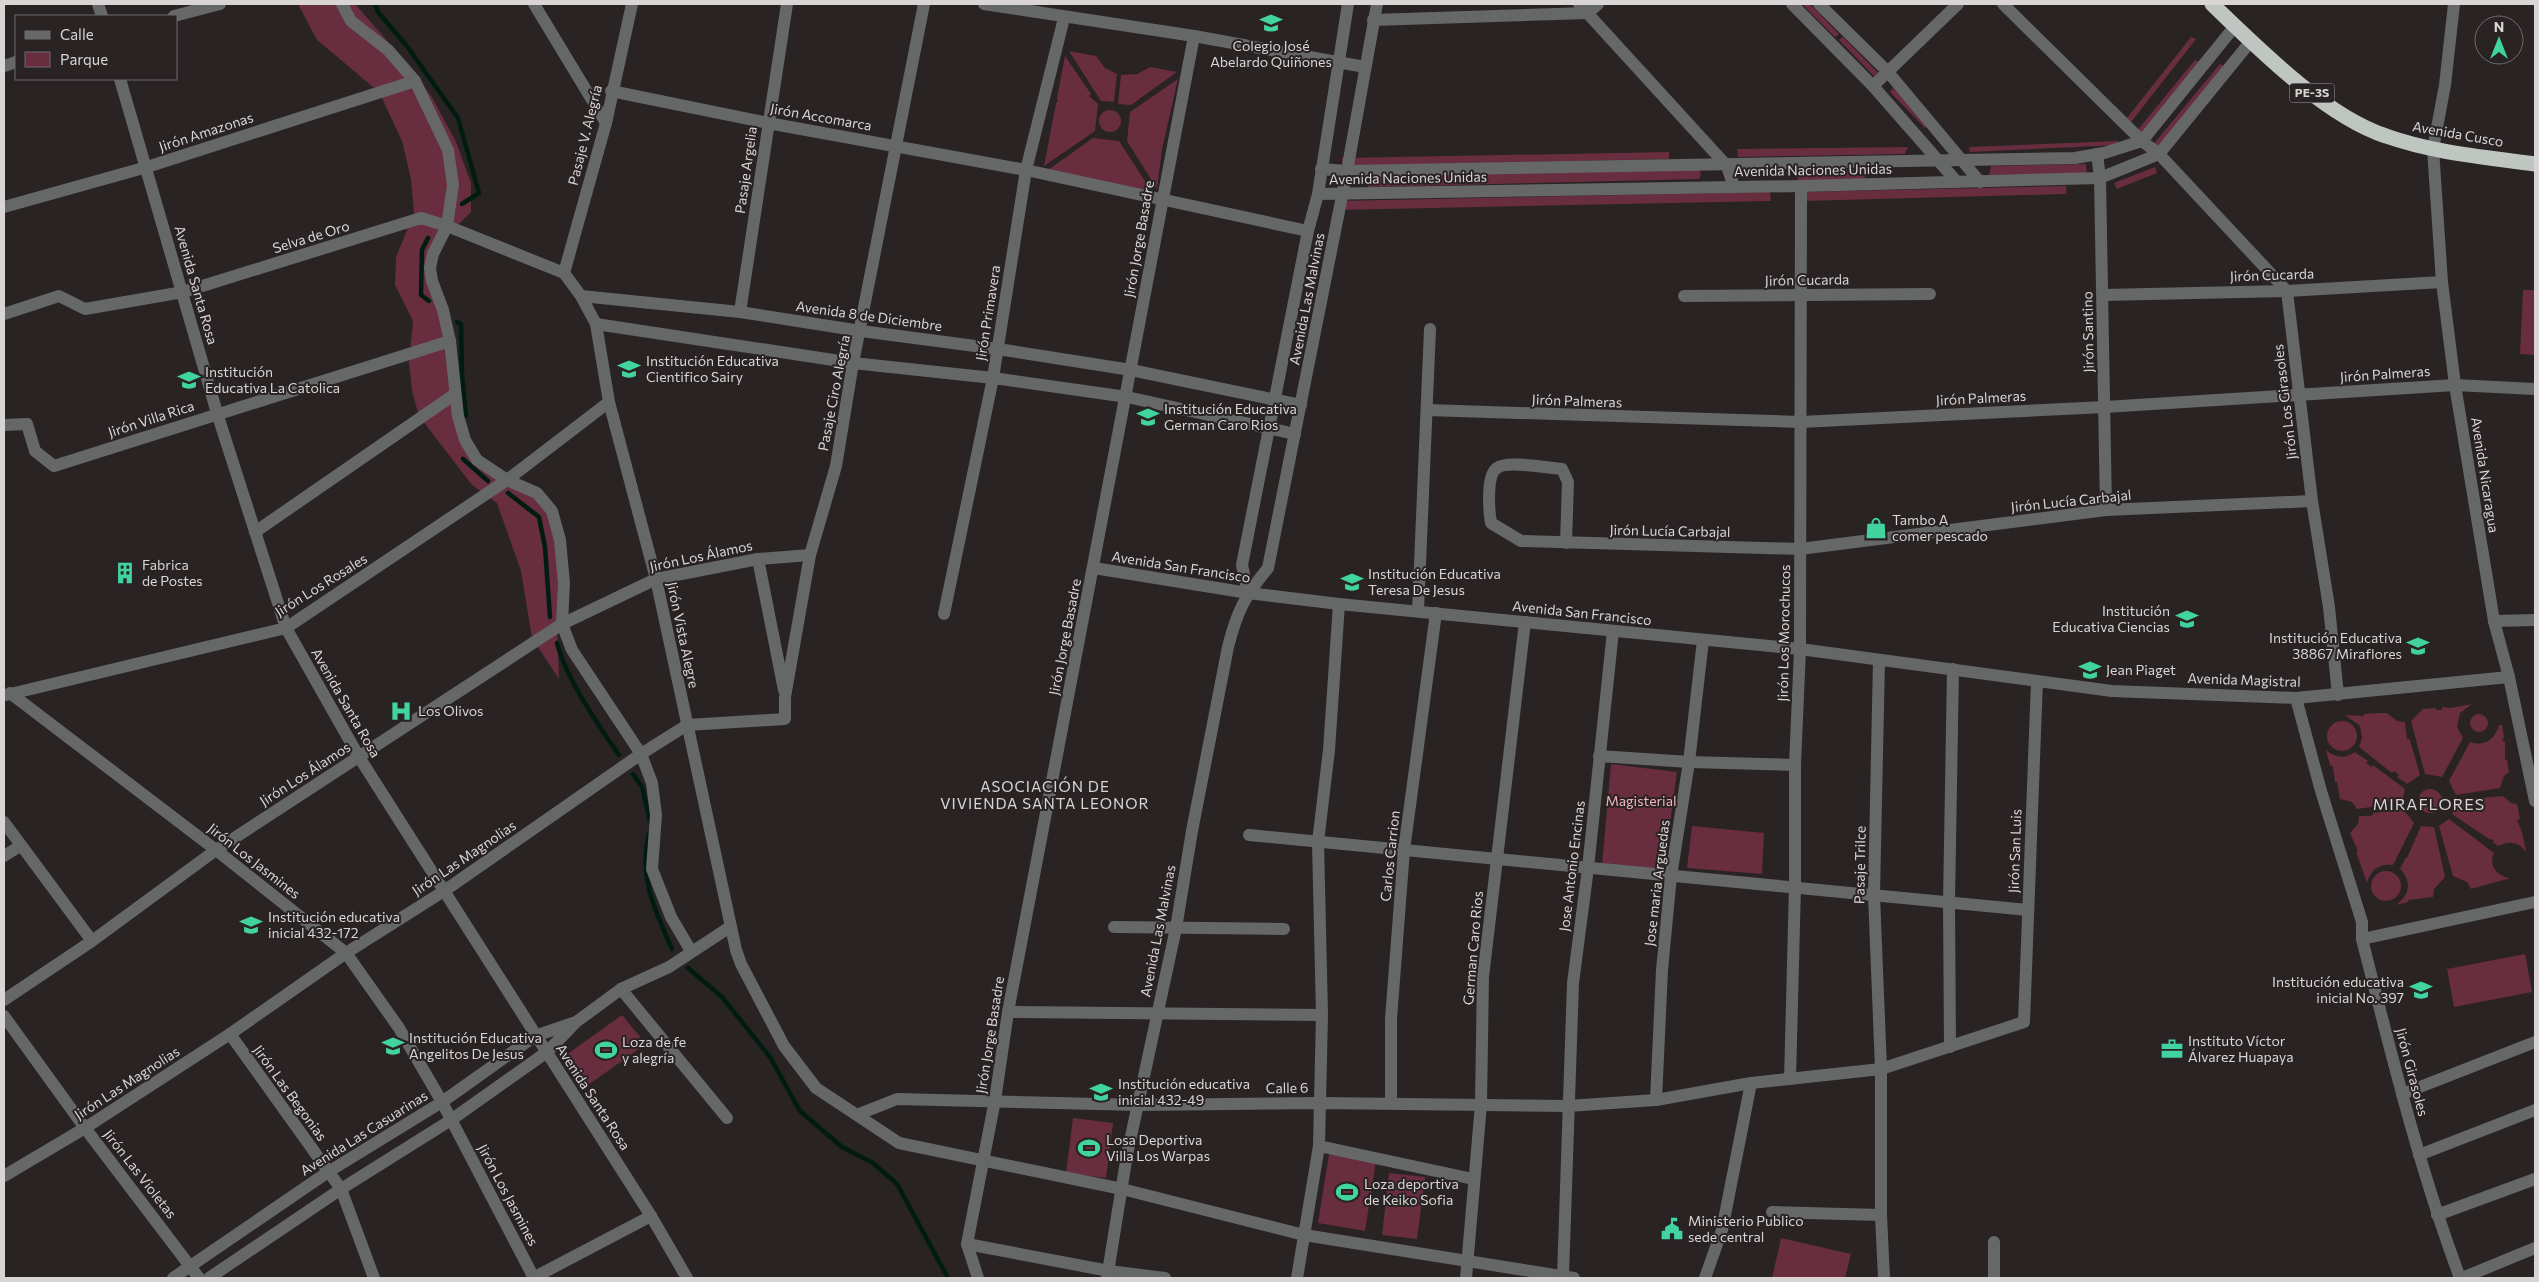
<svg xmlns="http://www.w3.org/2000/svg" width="2539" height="1282" viewBox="0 0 2539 1282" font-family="Commissioner,sans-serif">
  <rect width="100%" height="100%" fill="#292324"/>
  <g fill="#682d3f">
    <polygon points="298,4 355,4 411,68 433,99 456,142 471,183 471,212 430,252 443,303 449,377 470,441 488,464 519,478 553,520 559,573 557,625 559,679 532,638 521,571 497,503 472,485 419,416 412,391 409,362 413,321 395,285 396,257 414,213 411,179 402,141 379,92 317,40"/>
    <polygon points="1802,4 1810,4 1839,34 1835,37"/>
    <polygon points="1843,37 1879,74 1875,77 1839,40"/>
    <polygon points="2191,37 2196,39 2128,126 2123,123"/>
    <polygon points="1069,51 1096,56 1105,68 1117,74 1114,102 1101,101"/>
    <polygon points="1065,56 1091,94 1089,96 1098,104 1095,131 1044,166 1056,103 1058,101 1057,98"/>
    <polygon points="2195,60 2202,63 2144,139 2136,132"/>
    <polygon points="2220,64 2224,66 2153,157 2147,152"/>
    <polygon points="1150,67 1177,72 1131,105 1118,104 1121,75 1137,74"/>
    <polygon points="1178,79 1162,149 1157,189 1127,141 1130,112"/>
    <polygon points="1893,88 1928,124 1925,128 1890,92"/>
    <circle cx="1110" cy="121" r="11"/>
    <polygon points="1093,138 1119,141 1152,192 1045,172"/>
    <polygon points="2118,141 2118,145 1970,152 1969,149 1970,147"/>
    <polygon points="1908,147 1905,154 1738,157 1737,149"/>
    <polygon points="1669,152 1669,159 1344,166 1342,162 1342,158"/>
    <polygon points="2086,164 2087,174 1989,175 1991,166"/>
    <polygon points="2155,167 2157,173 2117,189 2114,183"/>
    <polygon points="1699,168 1701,174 1699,179 1368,187 1365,182 1367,176"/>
    <polygon points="1864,169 1866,173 1864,180 1798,180 1796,176 1799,170"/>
    <polygon points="2066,186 2066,194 1803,201 1803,192"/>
    <polygon points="1770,192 1771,201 1337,210 1336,201"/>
    <polygon points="2523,290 2535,290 2535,355 2520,354"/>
    <polygon points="2472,704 2460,713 2457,727 2463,738 2442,777 2425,774 2411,721 2423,709 2436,708 2436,710 2442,710 2442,707 2451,708"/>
    <polygon points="2378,713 2387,713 2397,721 2405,722 2407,739 2410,740 2420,775 2407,784 2397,777 2399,775 2394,771 2392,773 2359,747 2362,738 2360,726 2345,715 2364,716 2364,714"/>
    <circle cx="2479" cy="723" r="9"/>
    <circle cx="2342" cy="736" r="15"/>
    <path d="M2499,725H2502L2504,737L2502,740L2505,742V760H2507L2509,772L2504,776L2500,788L2456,795L2449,781L2470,742C2484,747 2495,740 2499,725Z"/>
    <path d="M2326,750C2335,758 2345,759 2355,752L2368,761L2366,763L2372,767L2373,765L2405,789L2402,802L2390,804V802H2385V805L2357,809L2352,802L2340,799L2337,782H2335L2333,767L2330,765Z"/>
    <polygon points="1611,764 1677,772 1664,869 1602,865"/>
    <circle cx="2430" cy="801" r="12"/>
    <path d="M2503,796L2511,803L2517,804L2520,819L2517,820C2522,830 2524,840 2526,852C2519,842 2510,840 2498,846L2493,842L2494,840L2489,839L2452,814L2456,800Z"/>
    <path d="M2403,809L2414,823L2393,865C2379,863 2370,871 2367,883L2356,852L2358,851L2350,833L2358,824L2359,816H2371L2374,813Z"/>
    <path d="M2449,819L2494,853C2488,866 2498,877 2511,878L2471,889L2467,882L2453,876L2439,826Z"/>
    <polygon points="1692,826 1764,833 1762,874 1687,868"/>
    <path d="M2421,826L2434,827L2445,877L2434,889L2433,897L2408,900V902L2396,905C2410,895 2412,881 2400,869L2406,857L2407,858Z"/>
    <circle cx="2386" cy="886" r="15"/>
    <polygon points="2525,954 2532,992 2454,1007 2447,969"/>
    <polygon points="622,1015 646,1044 588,1085 566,1055"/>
    <polygon points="1073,1118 1113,1123 1106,1178 1066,1173"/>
    <polygon points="1329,1154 1376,1161 1365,1231 1318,1223"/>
    <polygon points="1389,1173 1425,1177 1417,1239 1382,1235"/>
    <polygon points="1781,1238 1851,1254 1845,1278 1772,1278"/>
  </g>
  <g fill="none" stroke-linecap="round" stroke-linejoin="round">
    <g stroke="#001c11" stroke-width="4.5">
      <polyline points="375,4 378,12 406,45 458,118 479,193 462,204"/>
      <polyline points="428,238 422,250 421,295 429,301"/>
      <polyline points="457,322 461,324 462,377 466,416"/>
      <polyline points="463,459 488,481"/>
      <polyline points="508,493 539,517 545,547 550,617"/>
      <path d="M557,643C566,678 598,725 619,755"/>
      <polyline points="633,774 642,787 650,821"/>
      <path d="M649,833C638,877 655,910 672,949"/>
      <polyline points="688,968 722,997 770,1057 800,1111 842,1147 873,1163 897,1184 948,1278"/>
    </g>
    <g stroke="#656866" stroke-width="12">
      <polyline points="98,4 102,16"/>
      <polyline points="342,4 351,21 388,50 415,81 448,150 453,185 447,226 433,254 430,268 432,281 443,310 450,341 458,416 465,440 477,460 507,480 537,493 552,511 560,540 564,583 562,624 572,650 641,754 652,783 656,815 652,869 671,917 691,951"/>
      <polyline points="534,4 606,123"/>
      <polyline points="984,4 1194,36 1365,67"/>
      <polyline points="1579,4 1727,166 1734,187"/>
      <polyline points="1792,4 1873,86 1957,182"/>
      <polyline points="1819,4 1888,72 1980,182"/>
      <polyline points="2003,4 2142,141 2159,154 2287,291 2312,501 2329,607 2338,695"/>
      <polyline points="2454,4 2445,85 2433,149 2442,282 2455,385 2494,621 2509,677 2535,801"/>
      <polyline points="174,16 220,4"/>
      <polyline points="1373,20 1588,13 1598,4"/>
      <polyline points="4,66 16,62"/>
      <polyline points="120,79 217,413 286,628 359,757 651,1216 687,1278"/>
      <polyline points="1873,86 1958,4"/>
      <polyline points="611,91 768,123 1026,170 1308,231"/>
      <polyline points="2097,154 2100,178 2106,510"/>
      <polyline points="1321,169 1347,171 2075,158 2104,153 2142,141 2235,26"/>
      <polyline points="1318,194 1801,186 2100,178 2159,154 2251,41"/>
      <polyline points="4,207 147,167 415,81"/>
      <polyline points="564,273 606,123 632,4"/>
      <polyline points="2103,295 2287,291 2442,282"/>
      <polyline points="581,296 740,312 861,331 998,349 1131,370 1301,405"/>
      <polyline points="1684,296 1930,294"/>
      <polyline points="740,312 787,4"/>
      <polyline points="4,314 59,296 85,309 183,292 421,218 447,226 564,273 581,296 596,324 609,402 656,579 736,950 741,964 784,1046 816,1088 899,1143 1122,1189 1304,1235 1574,1278"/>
      <polyline points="596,324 853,363 993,378 1127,397 1295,434"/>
      <polyline points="1427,410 1801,422 2105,407 2455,385 2535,389"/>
      <polyline points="4,425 27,424 35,451 54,466 450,341"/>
      <polyline points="255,532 455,394"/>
      <path d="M1566,543L1568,482L1562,469C1548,468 1507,460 1497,468C1486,475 1489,511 1491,523L1521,541L1800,549L2106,510L2312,501"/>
      <polyline points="758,559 784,690"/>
      <polyline points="1094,568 1248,593 1339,604 1800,649 2112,691 2296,698 2509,677"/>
      <polyline points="1248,593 1242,565 1308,231 1318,194 1348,4"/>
      <polyline points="1418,611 1430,329"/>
      <polyline points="944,614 993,378 1026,170 1064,18"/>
      <polyline points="2494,621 2535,620"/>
      <polyline points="1879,660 1874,895 1881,1069 1881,1215 1884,1278"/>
      <polyline points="10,693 216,850 346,953 399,1028 442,1102 534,1278"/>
      <polyline points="6,695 286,628 507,480 609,402"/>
      <path d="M2296,698L2321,791L2362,922V939C2391,1053 2419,1168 2460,1278"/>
      <polyline points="1599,756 1689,762 1795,765"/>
      <polyline points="4,822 92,941"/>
      <polyline points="1249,835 2028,910"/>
      <polyline points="4,856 20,846"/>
      <polyline points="1114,927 1284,929"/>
      <polyline points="2362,939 2535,902"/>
      <polyline points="621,989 727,1118"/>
      <polyline points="4,1000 92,941 216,850 562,624 656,579 758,559 810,555"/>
      <polyline points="1008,1012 1322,1015"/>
      <polyline points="4,1016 85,1128 199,1278"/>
      <polyline points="230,1034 341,1189 374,1278"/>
      <polyline points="1950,1047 1949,902 1953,669"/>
      <polyline points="1790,1079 1795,887 1795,765 1800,649 1801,186"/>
      <polyline points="2402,1094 2535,1042"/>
      <polyline points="1656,1100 1662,970 1671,876 1689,762 1703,640"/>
      <polyline points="1391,1103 1391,1019 1404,850 1436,613"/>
      <polyline points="859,1114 897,1099 1138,1105 1321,1103 1568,1106 1656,1100 1751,1083 1881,1069 2024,1022 2037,681"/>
      <polyline points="1319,1146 1473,1179"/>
      <polyline points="2419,1155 2535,1110"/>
      <polyline points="4,1176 85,1128 230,1034 346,953 444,891 641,754 687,725 785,719 785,697 810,555 836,466 853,363 924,4"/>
      <polyline points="1772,1212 1881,1215"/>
      <polyline points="2437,1215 2535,1179"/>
      <polyline points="1994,1242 1994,1278"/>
      <polyline points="967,1244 1109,1271 1165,1278"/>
      <polyline points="1563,1276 1573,983 1588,868 1613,631"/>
      <polyline points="173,1278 328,1172 442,1102 535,1036 573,1023"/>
      <polyline points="209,1278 341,1189 451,1120 547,1052 576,1022 621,989 669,967 730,927"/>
      <polyline points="533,1278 651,1216"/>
      <polyline points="978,1278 967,1244 995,1100 1008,1012 1194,36"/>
      <path d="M1107,1278L1127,1155L1176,928L1192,831L1228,647C1237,611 1245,596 1268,568L1347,171L1377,4"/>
      <polyline points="1297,1278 1319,1146 1322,1015 1318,842 1329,750 1339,604"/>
      <polyline points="1466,1278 1481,1104 1483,977 1525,622"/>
      <polyline points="1705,1278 1722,1230 1751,1083"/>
      <polyline points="2462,1278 2535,1248"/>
    </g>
    <path stroke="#bfc6c2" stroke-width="15" d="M2212,4C2258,48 2325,116 2386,136C2434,153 2485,157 2535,164"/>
  </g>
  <defs>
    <g id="school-bare" transform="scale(1.725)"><path d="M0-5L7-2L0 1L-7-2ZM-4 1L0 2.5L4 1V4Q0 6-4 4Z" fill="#42d4a0" stroke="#292324" stroke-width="2.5" paint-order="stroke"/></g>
    <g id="shop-bare" transform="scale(1.725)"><path d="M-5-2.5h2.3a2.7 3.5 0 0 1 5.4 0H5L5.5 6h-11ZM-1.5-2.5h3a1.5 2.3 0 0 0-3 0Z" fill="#42d4a0" stroke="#292324" stroke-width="2.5" paint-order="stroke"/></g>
    <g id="building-bare" transform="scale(1.725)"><path d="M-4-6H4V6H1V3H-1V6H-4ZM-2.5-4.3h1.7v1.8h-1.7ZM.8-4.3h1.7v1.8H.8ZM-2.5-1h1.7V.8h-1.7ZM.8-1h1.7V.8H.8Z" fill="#42d4a0" stroke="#292324" stroke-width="2.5" paint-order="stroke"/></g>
    <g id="university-bare" transform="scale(1.725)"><path d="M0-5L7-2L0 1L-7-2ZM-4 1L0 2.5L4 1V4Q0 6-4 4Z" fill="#42d4a0" stroke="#292324" stroke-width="2.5" paint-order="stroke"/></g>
    <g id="hospital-bare" transform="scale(1.725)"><path d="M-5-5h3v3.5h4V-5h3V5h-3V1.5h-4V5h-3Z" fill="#42d4a0" stroke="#292324" stroke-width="2.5" paint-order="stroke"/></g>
    <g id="office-bare" transform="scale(1.725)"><path d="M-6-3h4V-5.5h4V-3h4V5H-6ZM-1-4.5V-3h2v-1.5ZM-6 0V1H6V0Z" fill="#42d4a0" stroke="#292324" stroke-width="2.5" paint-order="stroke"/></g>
    <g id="stadium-bare" transform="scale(1.725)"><path d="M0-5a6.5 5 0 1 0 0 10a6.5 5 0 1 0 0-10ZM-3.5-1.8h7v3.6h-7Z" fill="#42d4a0" stroke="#292324" stroke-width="2.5" paint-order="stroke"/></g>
    <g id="civic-bare" transform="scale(1.725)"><path d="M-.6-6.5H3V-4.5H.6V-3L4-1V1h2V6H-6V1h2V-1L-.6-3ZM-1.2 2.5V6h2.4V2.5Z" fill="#42d4a0" stroke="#292324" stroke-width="2.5" paint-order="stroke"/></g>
  </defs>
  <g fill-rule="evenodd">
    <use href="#school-bare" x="1271" y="23"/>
    <use href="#school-bare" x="629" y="369"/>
    <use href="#school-bare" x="189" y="380"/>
    <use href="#school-bare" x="1148" y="417"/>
    <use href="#shop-bare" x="1876" y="528"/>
    <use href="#building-bare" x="125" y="573"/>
    <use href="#school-bare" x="1352" y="582"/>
    <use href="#school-bare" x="2187" y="619"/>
    <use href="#school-bare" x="2418" y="646"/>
    <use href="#university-bare" x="2090" y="670"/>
    <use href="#hospital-bare" x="401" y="711"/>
    <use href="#school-bare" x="251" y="925"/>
    <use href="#school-bare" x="2421" y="990"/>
    <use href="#school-bare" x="393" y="1046"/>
    <use href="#office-bare" x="2172" y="1049"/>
    <use href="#stadium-bare" x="606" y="1050"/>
    <use href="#school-bare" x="1101" y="1092"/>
    <use href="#stadium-bare" x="1089" y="1148"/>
    <use href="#stadium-bare" x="1347" y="1192"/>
    <use href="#civic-bare" x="1672" y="1229"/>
  </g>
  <g text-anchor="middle" stroke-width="4" stroke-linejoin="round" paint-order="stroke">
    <rect fill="#292324" stroke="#a4a0a0" stroke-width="1" x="2289.5" y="83.5" width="45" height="19" rx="4"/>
    <g font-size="12" font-weight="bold" fill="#d9d5d5">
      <text x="2312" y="97">PE-3S</text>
    </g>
    <g font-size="14" fill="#d9d5d5" stroke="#292324" text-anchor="start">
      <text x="1271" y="51" text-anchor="middle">Colegio José<tspan x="1271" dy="16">Abelardo Quiñones</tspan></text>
      <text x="646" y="366">Institución Educativa<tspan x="646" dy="16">Cientifico Sairy</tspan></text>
      <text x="205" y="377">Institución<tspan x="205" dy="16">Educativa La Catolica</tspan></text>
      <text x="1164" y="414">Institución Educativa<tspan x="1164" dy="16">German Caro Rios</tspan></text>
      <text x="1892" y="525">Tambo A<tspan x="1892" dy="16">comer pescado</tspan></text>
      <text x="142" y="570">Fabrica<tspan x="142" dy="16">de Postes</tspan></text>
      <text x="1368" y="579">Institución Educativa<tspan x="1368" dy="16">Teresa De Jesus</tspan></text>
      <text x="2170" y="616" text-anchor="end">Institución<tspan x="2170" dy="16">Educativa Ciencias</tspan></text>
      <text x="2402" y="643" text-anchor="end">Institución Educativa<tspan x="2402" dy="16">38867 Miraflores</tspan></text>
      <text x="2106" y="675">Jean Piaget</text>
      <text x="418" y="716">Los Olivos</text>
      <text x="268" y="922">Institución educativa<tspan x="268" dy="16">inicial 432-172</tspan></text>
      <text x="2404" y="987" text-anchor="end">Institución educativa<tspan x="2404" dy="16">inicial No. 397</tspan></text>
      <text x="409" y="1043">Institución Educativa<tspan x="409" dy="16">Angelitos De Jesus</tspan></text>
      <text x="2188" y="1046">Instituto Víctor<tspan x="2188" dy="16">Álvarez Huapaya</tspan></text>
      <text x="622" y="1047">Loza de fe<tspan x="622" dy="16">y alegría</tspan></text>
      <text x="1118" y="1089">Institución educativa<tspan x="1118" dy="16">inicial 432-49</tspan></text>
      <text x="1106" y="1145">Losa Deportiva<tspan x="1106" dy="16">Villa Los Warpas</tspan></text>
      <text x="1364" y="1189">Loza deportiva<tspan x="1364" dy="16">de Keiko Sofia</tspan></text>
      <text x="1688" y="1226">Ministerio Publico<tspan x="1688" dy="16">sede central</tspan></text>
    </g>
    <g font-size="14" fill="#d9d5d5" stroke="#292324">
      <text transform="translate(821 117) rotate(10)" y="5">Jirón Accomarca</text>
      <text transform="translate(206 132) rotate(-18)" y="5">Jirón Amazonas</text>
      <text transform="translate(2458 134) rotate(10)" y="5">Avenida Cusco</text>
      <text transform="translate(585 135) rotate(-76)" y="5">Pasaje V. Alegría</text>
      <text transform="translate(746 170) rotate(-82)" y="5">Pasaje Argelia</text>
      <text transform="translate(1813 170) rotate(-1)" y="5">Avenida Naciones Unidas</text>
      <text transform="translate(1408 178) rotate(-1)" y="5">Avenida Naciones Unidas</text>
      <text transform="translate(311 237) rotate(-17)" y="5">Selva de Oro</text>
      <text transform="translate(1139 239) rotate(-80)" y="5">Jirón Jorge Basadre</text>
      <text transform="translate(2272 275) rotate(-2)" y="5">Jirón Cucarda</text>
      <text transform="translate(1807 280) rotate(-1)" y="5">Jirón Cucarda</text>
      <text transform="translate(196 285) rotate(74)" y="5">Avenida Santa Rosa</text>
      <text transform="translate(1307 299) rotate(-79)" y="5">Avenida Las Malvinas</text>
      <text transform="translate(988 313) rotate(-81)" y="5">Jirón Primavera</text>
      <text transform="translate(869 316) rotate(8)" y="5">Avenida 8 de Diciembre</text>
      <text transform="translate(2088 332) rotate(-91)" y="5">Jirón Santino</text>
      <text transform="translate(2385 374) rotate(-4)" y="5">Jirón Palmeras</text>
      <text transform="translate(834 393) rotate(-79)" y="5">Pasaje Ciro Alegría</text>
      <text transform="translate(1981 398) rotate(-3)" y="5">Jirón Palmeras</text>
      <text transform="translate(1577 401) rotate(2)" y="5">Jirón Palmeras</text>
      <text transform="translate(2285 402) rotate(-97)" y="5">Jirón Los Girasoles</text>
      <text transform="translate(151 419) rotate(-18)" y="5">Jirón Villa Rica</text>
      <text transform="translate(2485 475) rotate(81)" y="5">Avenida Nicaragua</text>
      <text transform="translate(2071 501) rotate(-6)" y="5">Jirón Lucía Carbajal</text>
      <text transform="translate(1670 531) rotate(1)" y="5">Jirón Lucía Carbajal</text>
      <text transform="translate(701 556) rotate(-12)" y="5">Jirón Los Álamos</text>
      <text transform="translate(1181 567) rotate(9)" y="5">Avenida San Francisco</text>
      <text transform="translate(321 585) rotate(-32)" y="5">Jirón Los Rosales</text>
      <text transform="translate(1582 613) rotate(6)" y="5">Avenida San Francisco</text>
      <text transform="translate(1784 633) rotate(-89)" y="5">Jirón Los Morochucos</text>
      <text transform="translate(683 635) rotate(78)" y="5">Jirón Vista Alegre</text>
      <text transform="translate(1065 637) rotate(-79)" y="5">Jirón Jorge Basadre</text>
      <text transform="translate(2244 680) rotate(2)" y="5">Avenida Magistral</text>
      <text transform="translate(346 703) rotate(60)" y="5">Avenida Santa Rosa</text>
      <text transform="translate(305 774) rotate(-33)" y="5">Jirón Los Álamos</text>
      <text transform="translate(2015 851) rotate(-88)" y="5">Jirón San Luis</text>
      <text transform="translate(1390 856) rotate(-84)" y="5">Carlos Carrion</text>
      <text transform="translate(464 858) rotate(-34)" y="5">Jirón Las Magnolias</text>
      <text transform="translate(254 861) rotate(38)" y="5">Jirón Los Jasmines</text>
      <text transform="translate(1860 865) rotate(-89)" y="5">Pasaje Trilce</text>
      <text transform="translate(1572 866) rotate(-83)" y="5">Jose Antonio Encinas</text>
      <text transform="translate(1657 883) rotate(-83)" y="5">Jose maria Arguedas</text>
      <text transform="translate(1158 931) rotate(-79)" y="5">Avenida Las Malvinas</text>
      <text transform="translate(1473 948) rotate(-85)" y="5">German Caro Rios</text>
      <text transform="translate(990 1035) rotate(-81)" y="5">Jirón Jorge Basadre</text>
      <text transform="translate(2412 1072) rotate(75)" y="5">Jirón Girasoles</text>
      <text transform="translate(127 1083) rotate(-33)" y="5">Jirón Las Magnolias</text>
      <text transform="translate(1287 1088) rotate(-1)" y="5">Calle 6</text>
      <text transform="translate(290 1093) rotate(54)" y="5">Jirón Las Begonias</text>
      <text transform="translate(593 1097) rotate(57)" y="5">Avenida Santa Rosa</text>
      <text transform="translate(364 1133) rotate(-32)" y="5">Avenida Las Casuarinas</text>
      <text transform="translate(140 1174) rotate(52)" y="5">Jirón Las Violetas</text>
      <text transform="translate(508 1195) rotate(62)" y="5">Jirón Los Jasmines</text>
    </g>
    <g font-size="14" fill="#f6b1c1" stroke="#292324">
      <text x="1641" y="806">Magisterial</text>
    </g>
    <g font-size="15" letter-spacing="1" fill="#d9d5d5" stroke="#292324">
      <text x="1045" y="792">ASOCIACIÓN DE<tspan x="1045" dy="17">VIVIENDA SANTA LEONOR</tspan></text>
    </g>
    <g font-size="16" letter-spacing="1" fill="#d9d5d5" stroke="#292324">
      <text x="2429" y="810">MIRAFLORES</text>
    </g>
  </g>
  <rect width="2539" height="1282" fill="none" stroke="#d9d5d5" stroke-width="10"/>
  <rect x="15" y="15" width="162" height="65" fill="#292324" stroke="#6f6a6b"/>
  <rect x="25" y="31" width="25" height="8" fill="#656866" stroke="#6f6a6b"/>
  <text x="60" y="40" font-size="15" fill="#d9d5d5">Calle</text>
  <rect x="25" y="52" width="25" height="15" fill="#682d3f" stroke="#6f6a6b"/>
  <text x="60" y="65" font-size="15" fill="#d9d5d5">Parque</text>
  <g transform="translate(2499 40)"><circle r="24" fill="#292324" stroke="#6f6a6b"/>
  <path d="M0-4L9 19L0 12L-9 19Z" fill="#42d4a0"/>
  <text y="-8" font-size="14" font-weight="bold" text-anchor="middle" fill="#d9d5d5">N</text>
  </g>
</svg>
